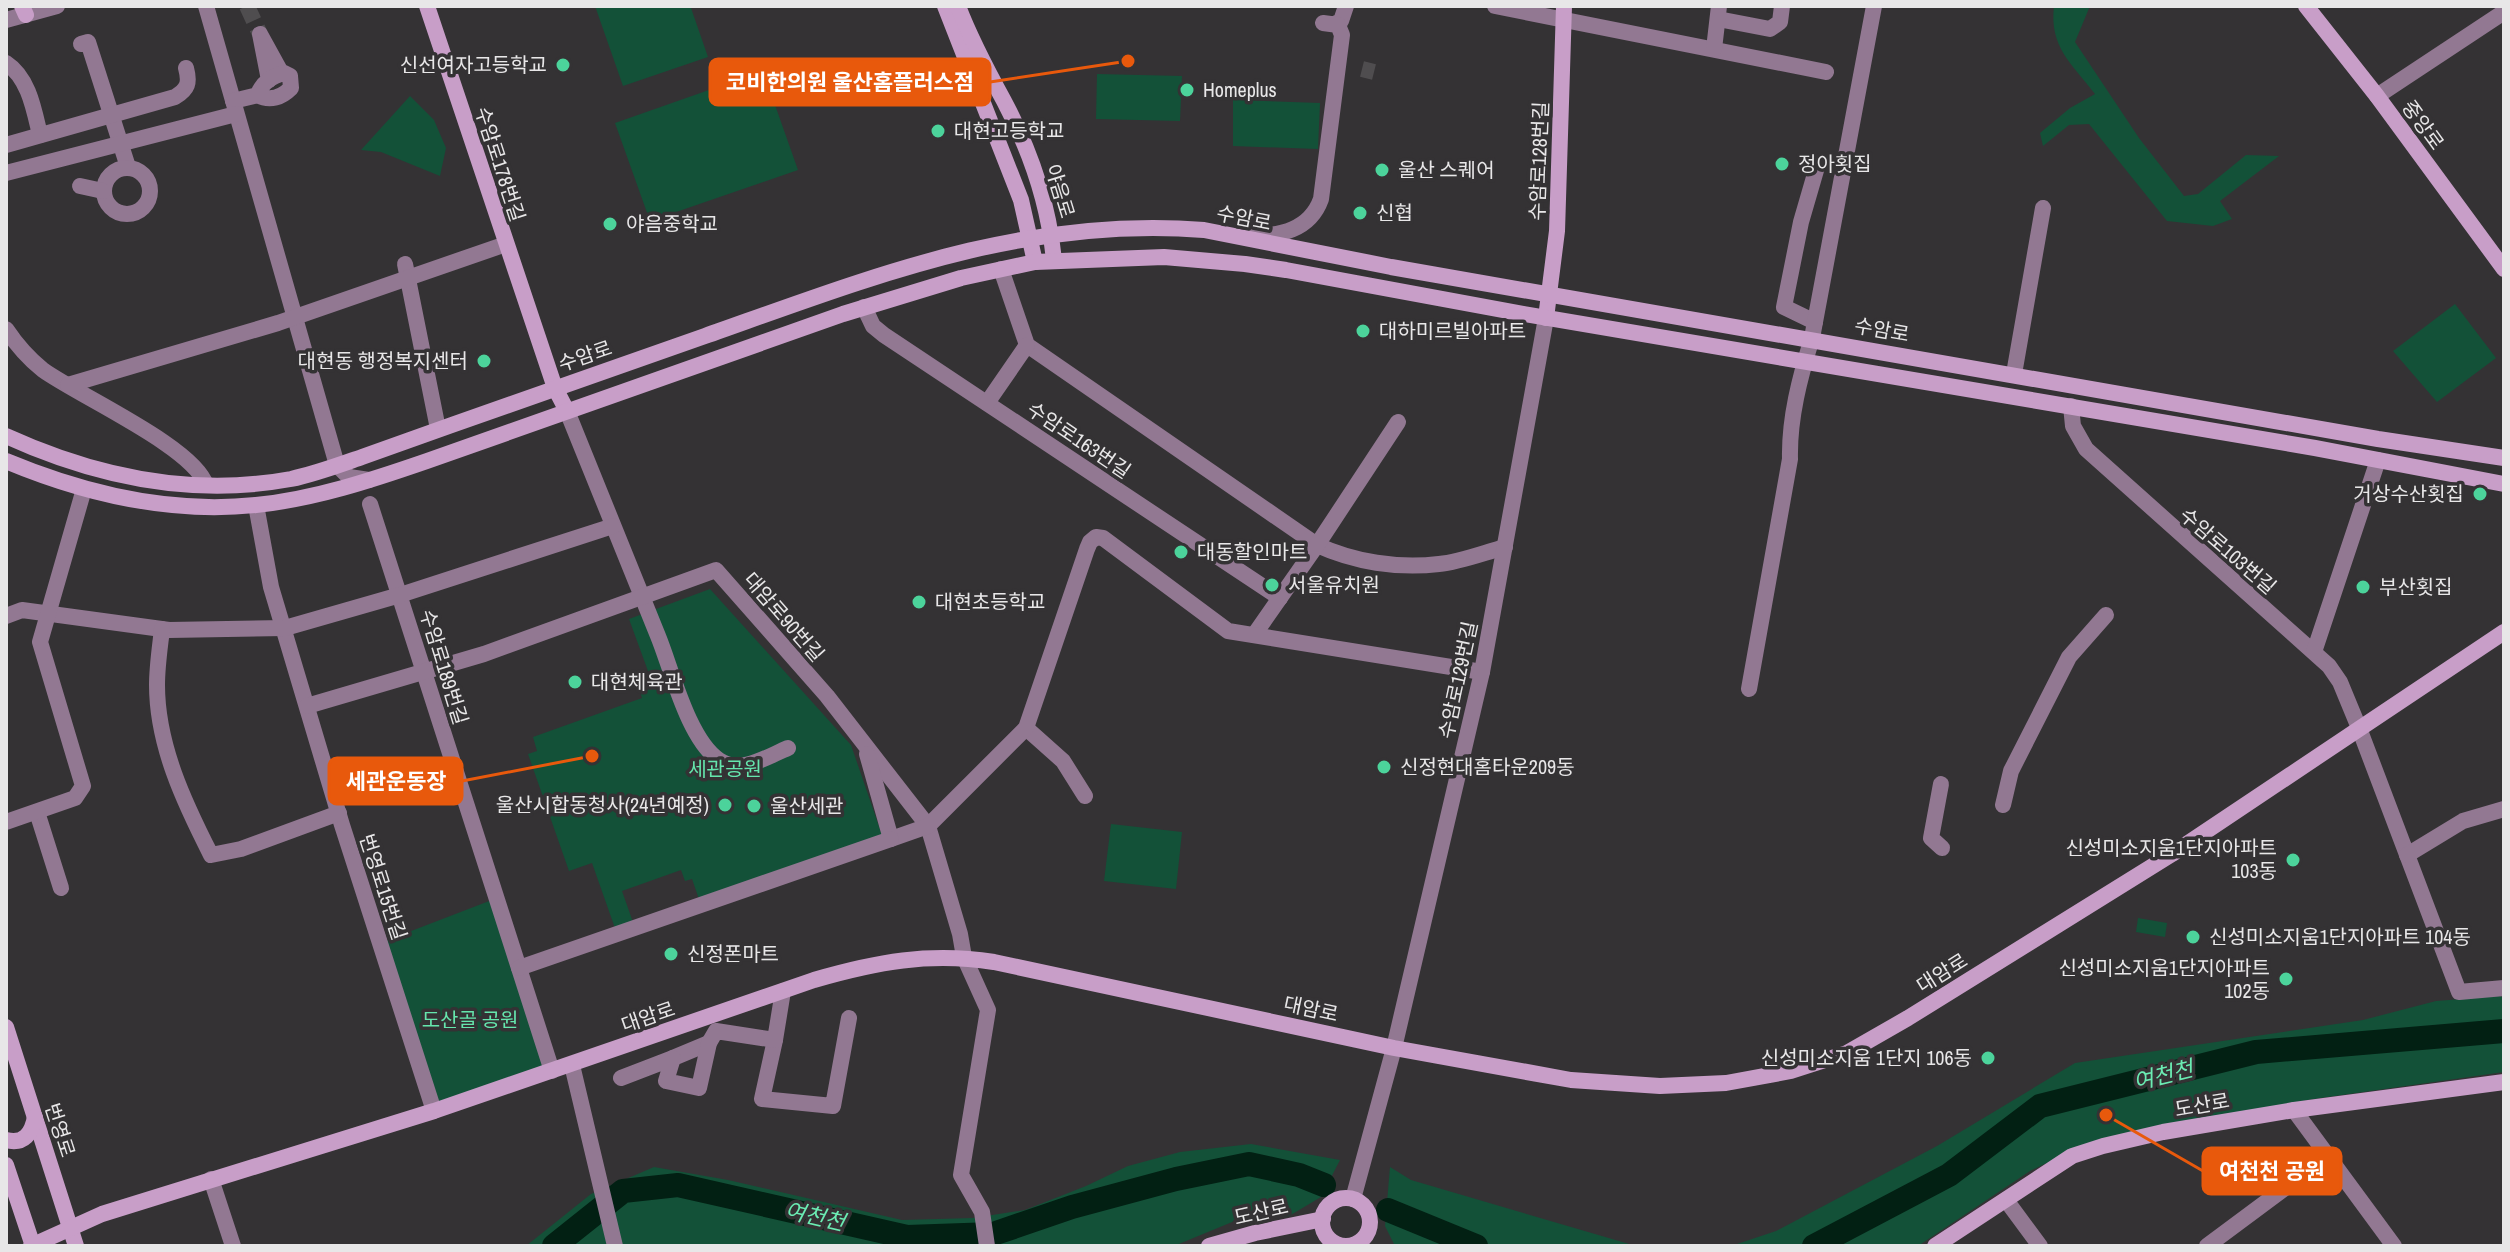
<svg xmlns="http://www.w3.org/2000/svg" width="2510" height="1252" viewBox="0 0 2510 1252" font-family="'Archivo Narrow','Noto Sans KR',sans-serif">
  <rect width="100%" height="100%" fill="#343234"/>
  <g fill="#135138">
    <polygon points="595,6 697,6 691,8 708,57 623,86"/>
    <path d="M2054,6H2090L2075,42L2139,138L2184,196L2198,194L2246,155L2279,156L2220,201L2232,219L2213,226L2167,221L2089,124L2069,125L2043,146L2040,133L2070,108L2095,94C2072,64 2049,47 2054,6Z"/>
    <polygon points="763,71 798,170 650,221 615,123"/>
    <polygon points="1097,74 1182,76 1180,121 1096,119"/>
    <polygon points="410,96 434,120 446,148 440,176 381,152 361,150"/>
    <polygon points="1233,100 1320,103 1318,149 1233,146"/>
    <polygon points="2455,304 2496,358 2437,402 2393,351"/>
    <polygon points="710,589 851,745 883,838 700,902 692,879 685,881 681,870 622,891 634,925 616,931 592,863 569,871 528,754 537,751 533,737 642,698 639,688 652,682 629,619"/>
    <polygon points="1111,824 1182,832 1176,889 1104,881"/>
    <polygon points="497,898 552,1071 434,1111 380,943"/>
    <polygon points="2138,918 2167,923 2165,937 2136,932"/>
    <polygon points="2501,996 2504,1000 2504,1072 2314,1099 2132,1132 2072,1151 2030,1171 1918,1246 1731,1246 1776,1231 1937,1146 2075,1063 2363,1020 2436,1001"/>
    <polygon points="1251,1144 1340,1160 1321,1197 1289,1216 1237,1220 1174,1246 526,1246 591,1194 654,1167 728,1180 902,1220 973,1218 1025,1210 1086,1186 1128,1166 1180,1152"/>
    <polygon points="1390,1167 1411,1180 1636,1246 1395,1246 1385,1226"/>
  </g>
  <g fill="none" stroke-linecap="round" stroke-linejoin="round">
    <g stroke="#022013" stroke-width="24">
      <polyline points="1388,1210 1476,1246"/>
      <polyline points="554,1246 623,1191 678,1185 907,1237 993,1234 1072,1207 1176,1179 1249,1164 1299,1175 1324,1185"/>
      <polyline points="1814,1246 1949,1175 2040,1106 2256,1052 2504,1031"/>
    </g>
    <g stroke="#4f4d4f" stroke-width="16" stroke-dasharray="16 8" stroke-linecap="butt">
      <polyline points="247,6 260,34"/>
      <polyline points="1362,69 1374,72"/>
    </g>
    <g stroke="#927892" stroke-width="16">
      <polyline points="206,6 337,465 349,477 369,480"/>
      <polyline points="1495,6 1826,72"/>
      <polyline points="1718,19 1770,29 1780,22 1782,6"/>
      <polyline points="6,20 57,6"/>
      <polyline points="1334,24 1341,21 1346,6"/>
      <polyline points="81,44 88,42 128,167"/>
      <polyline points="1714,49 1719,6"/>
      <path d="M6,63C29,78 34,110 40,135"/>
      <polyline points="269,80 260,34 282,74"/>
      <polyline points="2377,96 2504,12"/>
      <path d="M233,101L258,95C270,102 282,97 291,88L290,76L284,73C273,76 261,83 258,95"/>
      <path d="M6,145L175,97C188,89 190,83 186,68"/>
      <circle cx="127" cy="191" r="23"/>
      <polyline points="6,173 236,114"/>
      <polyline points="80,186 103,191"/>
      <path d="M1251,236C1280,236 1310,230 1321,199L1342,35L1338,25L1323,23"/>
      <polyline points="405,264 438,429"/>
      <path d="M1001,269L1027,345L1317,545C1354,562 1398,569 1439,564C1460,562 1483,553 1505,547"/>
      <polyline points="864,307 873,326 884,335 1280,598"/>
      <polyline points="1815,322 1784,307 1801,222 1817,167"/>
      <path d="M6,329C16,344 28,358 43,370C79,396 194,447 206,485"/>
      <polyline points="2014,374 2043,208"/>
      <polyline points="68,385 278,323 506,244"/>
      <polyline points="987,403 1027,345"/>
      <polyline points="2071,406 2073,426 2086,449 2329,666 2340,682 2359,728 2459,992 2504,988"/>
      <path d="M567,411C597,486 627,561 658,636C672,670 688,739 719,760C741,775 768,756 788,748"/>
      <polyline points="370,504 552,1071"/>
      <polyline points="256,505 271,587 342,825 434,1111"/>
      <polyline points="6,616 22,610 169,630 285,628 400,595 613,526"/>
      <path d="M162,629C160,647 157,666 157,685C157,745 184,802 211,855L241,849L339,813"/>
      <polyline points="1254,635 1317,545 1398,422"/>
      <polyline points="2314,652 2378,460"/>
      <path d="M1749,689L1790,459C1789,418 1800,377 1812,338L1874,6"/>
      <polyline points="307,706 484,654 716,570 827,696 928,826 960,934 964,957 988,1010 961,1175 982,1212 987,1246"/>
      <polyline points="1026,728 1063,761 1085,796"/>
      <polyline points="867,754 891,839 928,826 1026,728 1087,549 1090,542 1096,537 1103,538 1228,631 1482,672"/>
      <polyline points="1941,784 1931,838 1942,848"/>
      <polyline points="2003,805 2011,771 2069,657 2106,615"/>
      <polyline points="37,812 61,888"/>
      <polyline points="6,822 75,798 83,786 40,642 84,489"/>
      <polyline points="2407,855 2463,821 2504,809"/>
      <polyline points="519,968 891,839"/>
      <polyline points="775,1040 762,1099 833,1106 849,1018"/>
      <polyline points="673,1058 709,1043"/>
      <polyline points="572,1065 615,1246"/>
      <polyline points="621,1078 673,1058 666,1081 699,1088 709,1043 716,1031 775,1040 783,991"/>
      <polyline points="2294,1110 2394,1246"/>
      <polyline points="211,1179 233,1246"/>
      <polyline points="1353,1199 1394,1048 1482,672 1546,318"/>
      <polyline points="2006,1200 2040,1246"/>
      <polyline points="2207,1246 2328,1156"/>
    </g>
    <g stroke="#c89ec8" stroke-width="16">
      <polyline points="22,6 26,15"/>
      <polyline points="427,6 555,388 567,411"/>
      <polyline points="945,6 1021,200 1035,262"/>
      <path d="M958,6C971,40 987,70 1004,101C1030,150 1049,205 1054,261"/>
      <polyline points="2306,6 2377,96 2504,269"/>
      <polyline points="1546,318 1557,231 1564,6"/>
      <path d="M6,436C96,477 193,497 291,479C315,474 339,465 362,457C476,416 590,376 705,336C872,277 1023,216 1204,230L1391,267L2378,439L2504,458"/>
      <path d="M6,461C85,494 170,514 256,505C315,499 372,480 427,461L843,314L961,278L1035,262L1164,257L1245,264L1286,270L1524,314L2315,448L2504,484"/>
      <polyline points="6,1027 76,1246"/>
      <path d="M6,1140C24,1145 32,1133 35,1117"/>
      <polyline points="6,1165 33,1246"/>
      <circle cx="1346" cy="1222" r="24"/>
      <path d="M31,1246L102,1214L434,1111L814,980C876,962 929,952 994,962L1394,1048L1571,1080L1660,1086L1726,1083L1791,1071L1847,1053L1908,1018L2172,854L2504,632"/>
      <polyline points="1209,1246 1255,1233 1323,1219"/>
      <polyline points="1935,1246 2072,1156 2103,1146 2163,1132 2294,1110 2504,1082"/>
    </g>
  </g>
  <g fill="#4cd39b" stroke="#343234" stroke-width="3">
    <circle cx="563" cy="65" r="8"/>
    <circle cx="1187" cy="90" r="8"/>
    <circle cx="938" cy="131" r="8"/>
    <circle cx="1782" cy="164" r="8"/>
    <circle cx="1382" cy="170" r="8"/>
    <circle cx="1360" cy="213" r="8"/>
    <circle cx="610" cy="224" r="8"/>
    <circle cx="1363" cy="331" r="8"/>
    <circle cx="484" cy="361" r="8"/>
    <circle cx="2480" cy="494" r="8"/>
    <circle cx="1181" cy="552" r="8"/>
    <circle cx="1272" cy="585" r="8"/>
    <circle cx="2363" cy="587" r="8"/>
    <circle cx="919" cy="602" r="8"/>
    <circle cx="575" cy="682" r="8"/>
    <circle cx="1384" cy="767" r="8"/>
    <circle cx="725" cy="805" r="8"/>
    <circle cx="754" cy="806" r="8"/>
    <circle cx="2293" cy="860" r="8"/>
    <circle cx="2193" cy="937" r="8"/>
    <circle cx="671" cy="954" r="8"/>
    <circle cx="2286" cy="979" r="8"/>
    <circle cx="1988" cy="1058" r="8"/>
  </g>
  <g text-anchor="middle" stroke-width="7" stroke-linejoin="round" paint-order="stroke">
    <g font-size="20" fill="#e8e7e8" stroke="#343234" text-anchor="start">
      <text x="547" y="72" text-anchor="end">신선여자고등학교</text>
      <text x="1203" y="97">Homeplus</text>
      <text x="954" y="138">대현고등학교</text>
      <text x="1798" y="171">정아횟집</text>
      <text x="1398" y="177">울산 스퀘어</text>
      <text x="1376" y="220">신협</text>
      <text x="626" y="231">야음중학교</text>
      <text x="1379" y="338">대하미르빌아파트</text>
      <text x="468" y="368" text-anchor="end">대현동 행정복지센터</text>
      <text x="2464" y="501" text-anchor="end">거상수산횟집</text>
      <text x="1197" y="559">대동할인마트</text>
      <text x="1288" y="592">서울유치원</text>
      <text x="2379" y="594">부산횟집</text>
      <text x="935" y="609">대현초등학교</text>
      <text x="591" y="689">대현체육관</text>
      <text x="1400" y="774">신정현대홈타운209동</text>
      <text x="709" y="812" text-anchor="end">울산시합동청사(24년예정)</text>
      <text x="770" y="813">울산세관</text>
      <text x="2277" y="855" text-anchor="end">신성미소지움1단지아파트<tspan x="2277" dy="23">103동</tspan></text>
      <text x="2209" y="944">신성미소지움1단지아파트 104동</text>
      <text x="687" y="961">신정폰마트</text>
      <text x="2270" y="975" text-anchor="end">신성미소지움1단지아파트<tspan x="2270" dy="23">102동</tspan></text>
      <text x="1972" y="1065" text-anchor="end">신성미소지움 1단지 106동</text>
    </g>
    <g font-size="20" fill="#e8e7e8" stroke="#343234">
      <text transform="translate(2423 125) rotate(54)" y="7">중앙로</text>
      <text transform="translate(1539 161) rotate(-88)" y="7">수암로128번길</text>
      <text transform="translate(500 164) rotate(72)" y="7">수암로178번길</text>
      <text transform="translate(1060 191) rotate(73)" y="7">야음로</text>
      <text transform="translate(1244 218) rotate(11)" y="7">수암로</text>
      <text transform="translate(1882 330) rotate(10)" y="7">수암로</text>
      <text transform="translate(585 356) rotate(-19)" y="7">수암로</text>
      <text transform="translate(1079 440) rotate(34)" y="7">수암로163번길</text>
      <text transform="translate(2228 551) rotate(41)" y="7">수암로103번길</text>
      <text transform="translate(784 617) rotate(49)" y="7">대암로90번길</text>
      <text transform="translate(444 667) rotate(73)" y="7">수암로189번길</text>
      <text transform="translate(1458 680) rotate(-78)" y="7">수암로129번길</text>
      <text transform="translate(383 887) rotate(72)" y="7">번영로15번길</text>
      <text transform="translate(1942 973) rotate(-32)" y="7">대암로</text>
      <text transform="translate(1311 1009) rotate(12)" y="7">대암로</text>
      <text transform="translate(648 1017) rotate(-19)" y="7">대암로</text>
      <text transform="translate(2202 1105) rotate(-10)" y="7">도산로</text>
      <text transform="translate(60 1130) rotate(72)" y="7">번영로</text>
      <text transform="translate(1261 1212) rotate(-13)" y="7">도산로</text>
    </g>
    <g font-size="20" fill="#65e6ad" stroke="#343234">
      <text x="725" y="776">세관공원</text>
      <text x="470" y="1027">도산골 공원</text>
    </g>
    <g font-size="22" font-style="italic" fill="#6becb3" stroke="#343234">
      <text transform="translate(2163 1075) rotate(-14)" y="8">여천천</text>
      <text transform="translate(815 1216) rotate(13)" y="8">여천천</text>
    </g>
  </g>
  <path fill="none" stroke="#e8590c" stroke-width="3" d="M1128 61L990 82M592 756L462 781M2106 1115L2203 1171"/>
  <g fill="#e8590c" stroke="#343234" stroke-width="3">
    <circle cx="1128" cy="61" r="8"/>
    <circle cx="592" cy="756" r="8"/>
    <circle cx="2106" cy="1115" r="8"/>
  </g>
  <g fill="#e8590c" stroke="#e8590c" stroke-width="3">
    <rect x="710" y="59" width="280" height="46" rx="8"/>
    <rect x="329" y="758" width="133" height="46" rx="8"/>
    <rect x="2203" y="1148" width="138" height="46" rx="8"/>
  </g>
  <g font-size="22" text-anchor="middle" font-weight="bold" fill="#fff">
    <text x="850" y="90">코비한의원 울산홈플러스점</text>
    <text x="396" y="789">세관운동장</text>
    <text x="2272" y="1179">여천천 공원</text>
  </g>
  <rect width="2510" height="1252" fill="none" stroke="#e8e7e8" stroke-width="16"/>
</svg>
